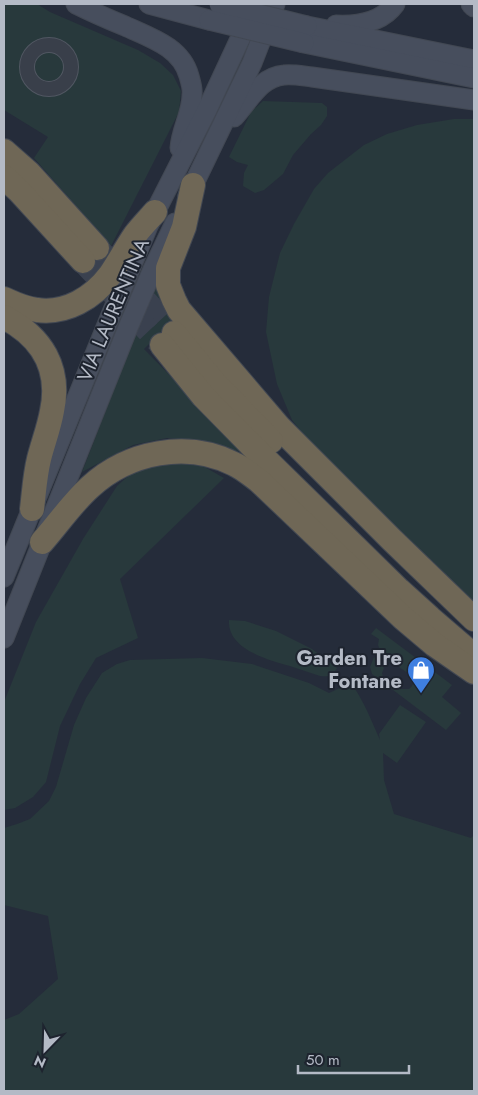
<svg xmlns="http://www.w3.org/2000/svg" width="478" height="1095" viewBox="0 0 478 1095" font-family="Jost,sans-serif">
  <rect width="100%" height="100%" fill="#252c3a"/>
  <g fill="#28393c">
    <polygon points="4,4 37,4 50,12 138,50 160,63 173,75 181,91 179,112 111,246 34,158 48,137 4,110"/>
    <polygon points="263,101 322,103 327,107 327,116 321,125 311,134 293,155 283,174 264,190 255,193 243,186 244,173 248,165 237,162 229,157 251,112"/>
    <polygon points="454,119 474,119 474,603 309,441 292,420 277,384 266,332 269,297 280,253 294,224 314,189 328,173 364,145 387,134 417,125"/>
    <polygon points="162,274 176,317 144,349 247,454 208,442 167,438 133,445 82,472 134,338"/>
    <polygon points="175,463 203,466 224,478 120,579 138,638 96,658 80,684 60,726 46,782 33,797 15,808 4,810 4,702 36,622 83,539 117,486 135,470 152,465"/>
    <path d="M229,620L245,621L276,631L312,649L337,668C332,676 329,677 320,676C310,673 300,669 290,666C268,660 227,649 229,620Z"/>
    <path d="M376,628L452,685L442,697L461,713L446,730L372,674L370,667L374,657L384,668L382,673L383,677L393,683L399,689H409C414,685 414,682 412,676L399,667L400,663L385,662L378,654L380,650L378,645L379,639L371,634Z"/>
    <path d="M202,658L252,664L309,683L329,693L351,683C364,701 371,720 380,740L379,734L400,705L426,722L397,763L383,753L384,780L394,814L471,838L474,835V1091H4V1020L19,1014L58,979L48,916L4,905V828L17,824L30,819L49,801L56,787L74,725L86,698L102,673L117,664L130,660Z"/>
  </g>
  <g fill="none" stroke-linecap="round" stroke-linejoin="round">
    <g stroke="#3a414f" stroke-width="24" stroke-dasharray="24 12" stroke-linecap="butt">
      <polyline points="97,248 174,333"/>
      <polyline points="83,261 162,345"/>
    </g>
    <g stroke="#515762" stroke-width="16">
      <circle id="street" cx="49" cy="67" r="22"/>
    </g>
    <g stroke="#424853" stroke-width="21">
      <g id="secondary">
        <path d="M76,4C92,12 108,19 125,26C151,38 181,47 189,76C191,83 193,89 192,95C192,113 181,130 180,148"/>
        <polyline points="149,4 209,20"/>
        <polyline points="471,4 474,7"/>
        <path d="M336,25C358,26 382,22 395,4"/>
        <polyline points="307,26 474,60"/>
        <polyline points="304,43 474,78"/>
        <path d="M234,117C249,101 260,77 284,75C293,74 303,76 312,77L474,100"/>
        <polyline points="188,196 252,63 275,4"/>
        <polyline points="4,577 111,315 148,226 206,112 240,39 250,14"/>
        <polyline points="4,638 127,330 153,269 175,223"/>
      </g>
    </g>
    <g stroke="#414752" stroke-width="26">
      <g id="highway">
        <polyline points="4,151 29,173 97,248"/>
        <polyline points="4,177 19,191 83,261"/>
        <polyline points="193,185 184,227 168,268 168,285 174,300 179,310 279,427 392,540 474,619"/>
        <path d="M4,299C15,304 25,309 37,310C66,314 93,298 110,275C119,262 126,248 135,235C141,227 148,220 155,212"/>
        <path d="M4,317C42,337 61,368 52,411C49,428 43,443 39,459C35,475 34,493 32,509"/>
        <polyline points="174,333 214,382 271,441"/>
        <polyline points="162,345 203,396 254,448 399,590 430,618 474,656"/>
        <path d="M42,542C58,524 72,503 90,487C128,452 187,440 234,464C243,468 251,475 259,481L403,618L435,645L474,672"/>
      </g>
    </g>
    <use href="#street" stroke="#393f4a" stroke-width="14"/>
    <use href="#secondary" stroke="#474e5d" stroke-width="19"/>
    <use href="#highway" stroke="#6f6756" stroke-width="24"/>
    <g stroke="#424853" stroke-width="21" stroke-linecap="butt">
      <g id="secondary-bridge">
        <polyline points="219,4 307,26"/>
        <polyline points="209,20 304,43"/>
      </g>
    </g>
    <use href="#secondary-bridge" stroke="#474e5d" stroke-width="19"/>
  </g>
  <defs>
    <g id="shop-pin" transform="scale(1.4375)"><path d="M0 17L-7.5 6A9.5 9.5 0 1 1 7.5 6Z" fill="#3f7fe0" stroke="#1e242f"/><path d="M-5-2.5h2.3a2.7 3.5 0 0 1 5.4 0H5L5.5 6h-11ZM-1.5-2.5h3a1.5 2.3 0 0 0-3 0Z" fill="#fff"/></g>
  </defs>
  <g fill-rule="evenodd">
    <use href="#shop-pin" x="421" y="670"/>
  </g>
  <g text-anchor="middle" stroke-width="4" stroke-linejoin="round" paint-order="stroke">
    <g font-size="20" fill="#b4bac6" stroke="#1e242f">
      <text transform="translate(113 310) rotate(-67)" y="7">VIA LAURENTINA</text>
    </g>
    <g font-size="20" font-weight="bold" fill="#b4bac6" stroke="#1e242f" text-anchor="end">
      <text x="402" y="665">Garden Tre<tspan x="402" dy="23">Fontane</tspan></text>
    </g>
  </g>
  <rect width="478" height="1095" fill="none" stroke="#b4bac6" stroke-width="10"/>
  <g transform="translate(45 1050) rotate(203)" stroke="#1e242f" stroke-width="4" paint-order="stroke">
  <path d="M0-4L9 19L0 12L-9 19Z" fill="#b4bac6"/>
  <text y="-8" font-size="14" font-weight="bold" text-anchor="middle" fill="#b4bac6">N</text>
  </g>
  <path d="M298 1065v8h111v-8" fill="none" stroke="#b4bac6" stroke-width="2.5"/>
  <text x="306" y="1065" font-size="15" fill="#b4bac6" stroke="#1e242f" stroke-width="4" paint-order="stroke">50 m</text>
</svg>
